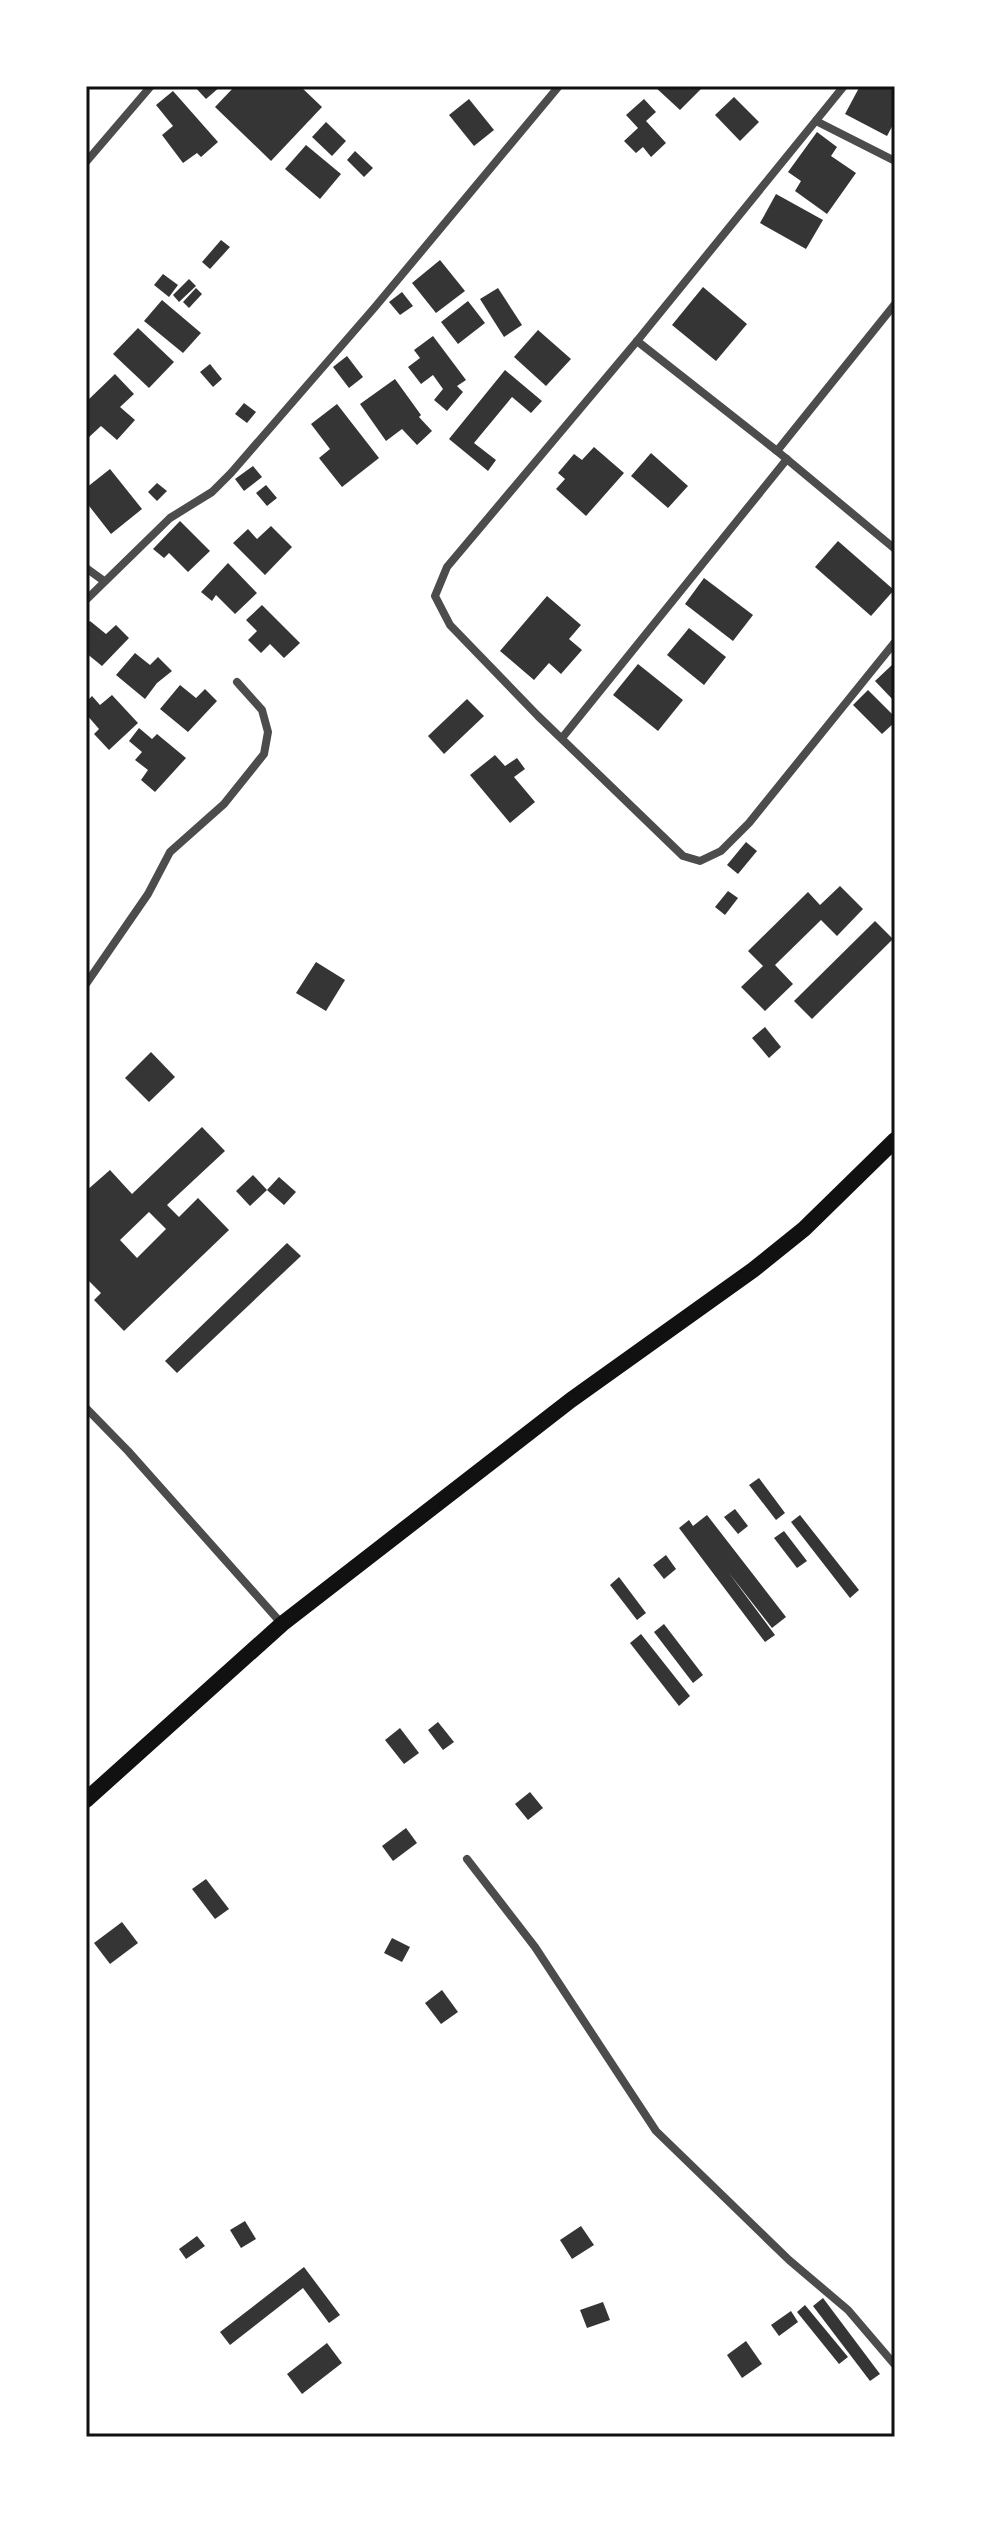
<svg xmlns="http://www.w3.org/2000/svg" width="981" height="2523" viewBox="0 0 981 2523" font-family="'Space Grotesk',sans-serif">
  <rect width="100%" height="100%" fill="#fff"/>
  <g fill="#353535" fill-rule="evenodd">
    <polygon points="194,86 221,86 206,99"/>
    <polygon points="235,86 300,86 322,107 271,161 215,107"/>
    <polygon points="654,86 704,86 680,110"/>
    <polygon points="860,86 895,86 895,121 887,136 845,114"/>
    <polygon points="173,91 218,142 201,157 197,153 183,163 162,135 173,126 156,105"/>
    <polygon points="734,97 759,122 740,141 715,115"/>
    <polygon points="469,99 494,130 474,146 449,115"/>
    <polygon points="644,99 656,112 646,121 666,143 651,157 643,147 636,153 624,141 638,128 626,115"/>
    <polygon points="326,122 346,141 332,156 312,137"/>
    <polygon points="817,132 837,147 831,156 856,173 827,214 795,191 801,181 788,172"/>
    <polygon points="306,145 341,174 320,199 285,169"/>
    <polygon points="355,151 373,168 364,177 347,160"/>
    <polygon points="776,194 823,220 806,249 760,223"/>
    <polygon points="221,240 230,247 210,269 202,262"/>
    <polygon points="440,260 465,291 436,313 412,283"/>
    <polygon points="163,274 178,285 169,297 154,285"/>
    <polygon points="189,279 196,286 179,302 173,295"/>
    <polygon points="703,287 747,324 716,361 672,325"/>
    <polygon points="196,288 202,294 189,308 183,302"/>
    <polygon points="498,288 522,325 504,337 480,299"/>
    <polygon points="402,292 413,306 400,315 389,302"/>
    <polygon points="162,300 201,333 183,353 144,321"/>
    <polygon points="468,301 485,323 458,344 441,322"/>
    <polygon points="138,328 174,362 149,388 113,354"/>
    <polygon points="538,330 571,359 546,386 514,357"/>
    <polygon points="433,336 466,380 457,386 463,392 447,411 434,400 443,389 433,375 421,384 408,367 420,358 414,350"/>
    <polygon points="347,356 363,377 349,388 333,367"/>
    <polygon points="210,364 222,379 213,387 200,372"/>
    <polygon points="505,370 542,401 531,413 512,397 474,443 496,460 488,471 449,439"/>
    <polygon points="115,374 134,394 120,407 135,420 117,440 101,426 88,438 86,436 86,402"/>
    <polygon points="395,379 421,415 419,417 432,431 417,445 402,429 386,441 360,404"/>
    <polygon points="244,403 256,412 247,423 235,414"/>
    <polygon points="337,404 379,458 342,487 319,458 330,449 311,424"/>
    <polygon points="594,447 624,473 586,516 556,489 565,479 558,473 574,454 582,460"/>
    <polygon points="651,453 688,486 668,508 631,476"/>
    <polygon points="253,466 262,477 244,491 235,479"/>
    <polygon points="110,469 142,509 111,534 86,502 86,488"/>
    <polygon points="157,483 167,491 157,501 148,492"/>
    <polygon points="266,485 277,498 267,506 256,493"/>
    <polygon points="180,521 210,551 188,572 169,553 164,558 153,549"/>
    <polygon points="271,526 292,547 265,575 233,543 248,529 257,539"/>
    <polygon points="838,541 894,590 871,616 815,567"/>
    <polygon points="228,563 257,593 235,614 216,595 212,601 201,592"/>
    <polygon points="704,578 753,615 733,641 685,604"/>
    <polygon points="547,596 581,625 569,639 582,650 561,674 549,663 534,680 500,651"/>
    <polygon points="262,605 300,643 284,658 270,644 261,653 248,640 257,631 246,620"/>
    <polygon points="90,621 106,634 116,625 129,638 102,666 86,653 86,625"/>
    <polygon points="689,628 726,657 704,685 667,655"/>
    <polygon points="135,653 150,665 158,657 172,671 157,683 145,699 116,675"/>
    <polygon points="638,664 683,700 658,731 613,695"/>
    <polygon points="893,664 895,666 895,702 875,681"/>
    <polygon points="180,685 196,698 205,689 217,701 188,732 160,709"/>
    <polygon points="868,690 895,717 895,722 882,734 853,705"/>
    <polygon points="112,695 138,723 109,750 94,734 99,729 86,714 86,702 92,696 100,705"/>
    <polygon points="467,699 484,716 444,754 428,736"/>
    <polygon points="139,728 152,739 157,734 186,758 155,792 141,780 148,770 135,760 142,752 129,741"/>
    <polygon points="495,755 505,766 517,758 525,769 514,777 535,802 510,823 470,775"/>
    <polygon points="746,842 757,851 738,874 727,865"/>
    <polygon points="840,886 863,909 837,936 821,920 775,965 793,984 765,1011 741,987 763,966 748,951 808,892 820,905"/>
    <polygon points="728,891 738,898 725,915 715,907"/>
    <polygon points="875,921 893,939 812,1019 794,1001"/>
    <polygon points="316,962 345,980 326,1011 296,993"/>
    <polygon points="765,1027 781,1047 769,1058 752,1038"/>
    <polygon points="151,1052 175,1077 149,1102 125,1078"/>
    <path d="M202,1127L225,1151L167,1205L179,1217L198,1198L229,1230L124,1331L94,1300L101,1293L86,1278V1191L110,1170L132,1194ZM149,1212L166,1229L137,1258L120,1240Z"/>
    <polygon points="253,1175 267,1190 250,1206 236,1191"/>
    <polygon points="279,1177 296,1192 284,1205 267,1190"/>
    <polygon points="287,1243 301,1256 177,1373 165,1361"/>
    <polygon points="759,1478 785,1513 776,1520 749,1485"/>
    <polygon points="735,1509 748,1526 738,1534 724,1517"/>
    <polygon points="707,1515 786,1617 772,1628 729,1573 775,1635 765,1642 679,1528 689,1520 693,1526"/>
    <polygon points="800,1515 859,1590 850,1598 791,1522"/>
    <polygon points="784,1531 807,1561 797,1568 774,1538"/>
    <polygon points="666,1555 676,1569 664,1579 653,1565"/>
    <polygon points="619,1577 646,1613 637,1620 610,1585"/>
    <polygon points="664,1624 703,1675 693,1683 654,1632"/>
    <polygon points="641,1634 690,1696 679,1706 630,1643"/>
    <polygon points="438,1722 454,1742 443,1750 428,1730"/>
    <polygon points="400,1728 419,1753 404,1764 385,1740"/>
    <polygon points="530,1792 543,1808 528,1820 515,1804"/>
    <polygon points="406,1828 417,1843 393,1861 382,1846"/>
    <polygon points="206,1879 229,1909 215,1919 192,1889"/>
    <polygon points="122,1922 138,1943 110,1964 94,1943"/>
    <polygon points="392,1938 410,1947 402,1962 384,1953"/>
    <polygon points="442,1990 458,2012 441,2024 425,2003"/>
    <polygon points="245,2221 256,2239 241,2248 230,2230"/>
    <polygon points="581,2226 594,2245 572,2259 560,2240"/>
    <polygon points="197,2236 205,2246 186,2259 179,2249"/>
    <polygon points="304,2267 340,2315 329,2323 303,2288 230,2345 220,2332"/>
    <polygon points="823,2298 880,2374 870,2381 813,2306"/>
    <polygon points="603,2302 610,2320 587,2328 580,2310"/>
    <polygon points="805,2305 848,2357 839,2364 797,2312"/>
    <polygon points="791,2311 798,2322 779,2336 771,2325"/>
    <polygon points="746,2341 762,2364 742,2378 727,2355"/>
    <polygon points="327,2343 342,2363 302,2394 287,2374"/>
  </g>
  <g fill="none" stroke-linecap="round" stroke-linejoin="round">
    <g stroke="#4c4c4c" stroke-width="8">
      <polyline points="844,86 637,341 447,567 435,596 450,625 538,716 683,856 700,861 721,851 749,823 895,642"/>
      <polyline points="816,121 895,161"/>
      <polyline points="86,162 151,86"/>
      <polyline points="637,341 777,451 895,549"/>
      <polyline points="777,451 895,304"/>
      <polyline points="86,568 104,581"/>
      <polyline points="86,600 170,518 212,492 231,473 375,307 559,86"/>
      <polyline points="562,738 787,459"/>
      <polyline points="86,984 148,894 170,852 224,804 264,754 268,732 262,710 237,682"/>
      <polyline points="86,1408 128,1451 282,1624"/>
      <polyline points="467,1859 535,1947 656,2131 789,2260 848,2310 895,2365"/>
    </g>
    <polyline stroke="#111" stroke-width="16" points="86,1800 282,1624 571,1400 753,1270 804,1229 895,1140"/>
  </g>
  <rect width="981" height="2523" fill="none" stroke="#ffffff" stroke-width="176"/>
  <rect x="88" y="88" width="805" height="2347" fill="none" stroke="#111" stroke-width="3"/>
</svg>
